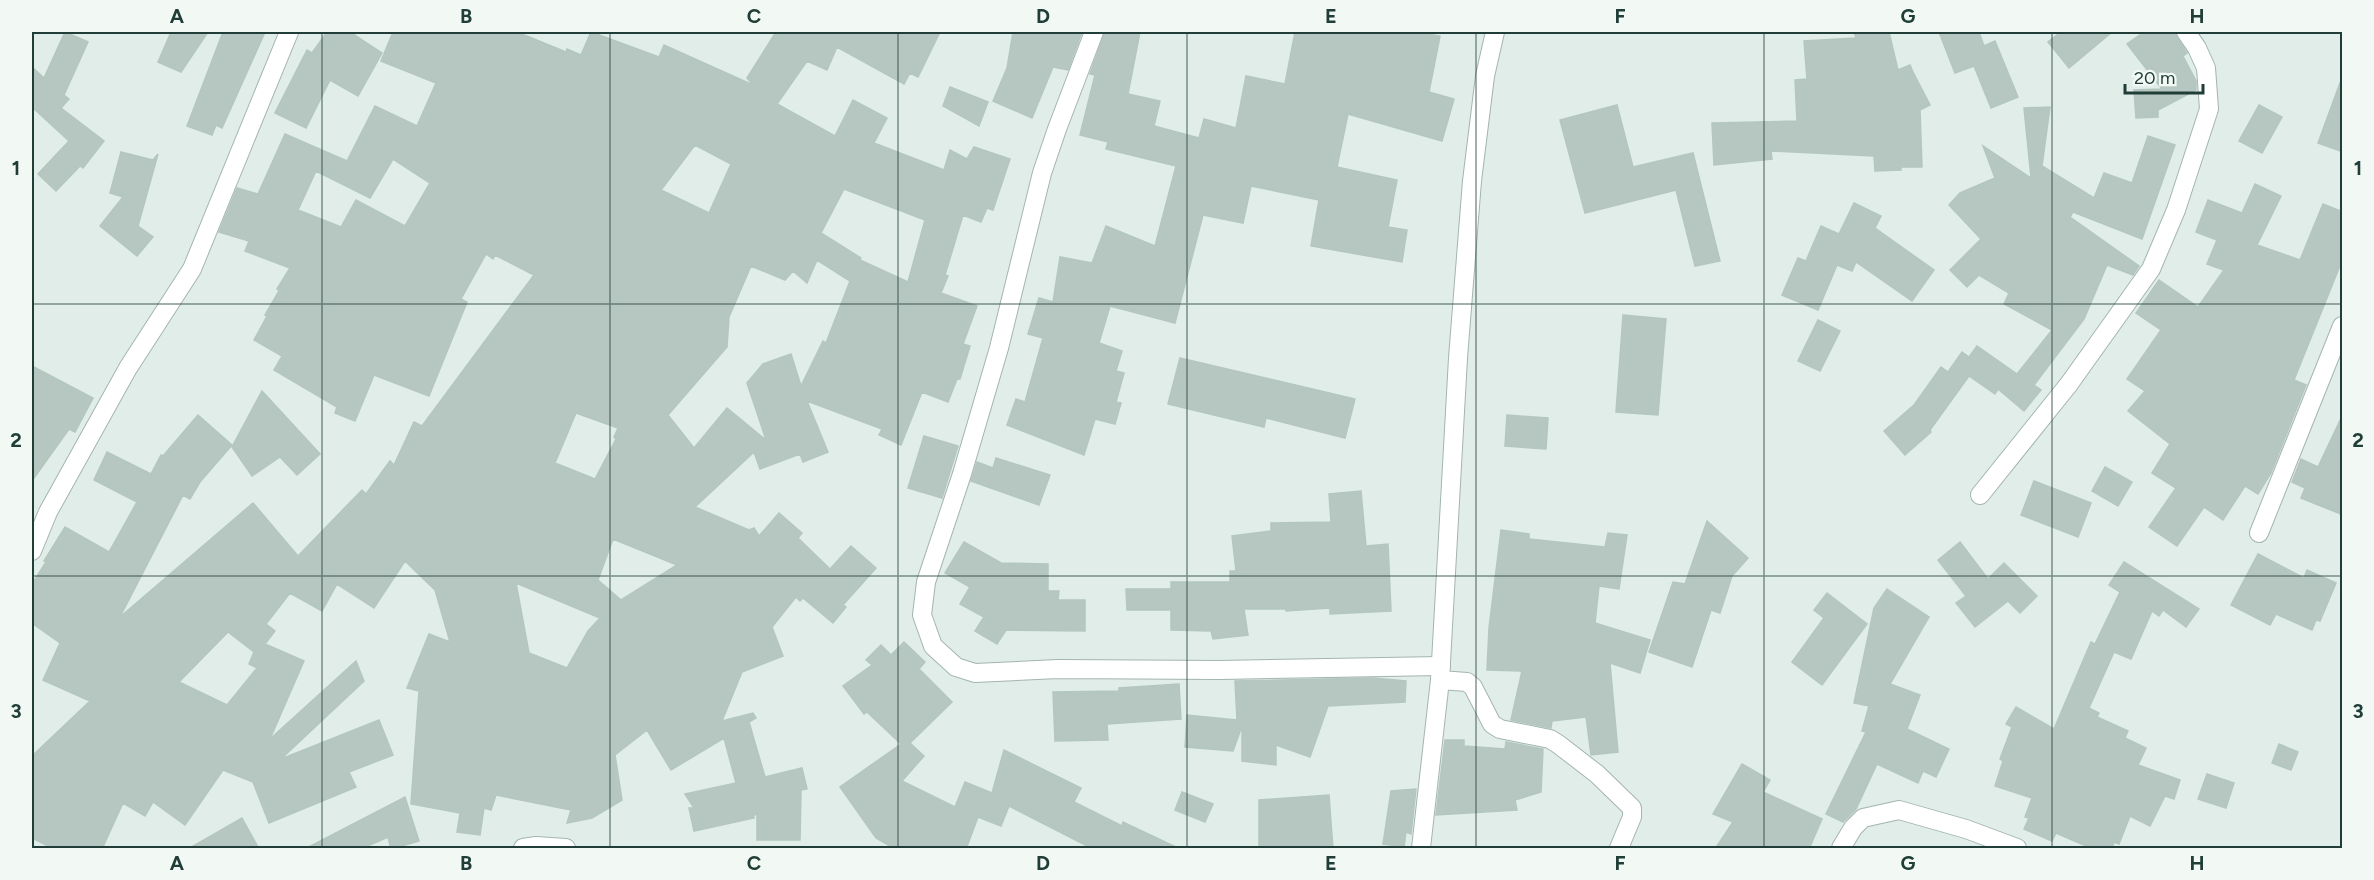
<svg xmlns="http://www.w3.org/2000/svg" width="2374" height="880" viewBox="0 0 2374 880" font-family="Figtree,sans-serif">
  <rect width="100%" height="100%" fill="#e1ede8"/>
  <g fill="#b6c7c1" stroke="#b3c7bf" stroke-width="1.5" fill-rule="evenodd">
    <polygon points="65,32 88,42 64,95 69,99 61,108 104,141 83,168 80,166 56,191 38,174 69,141 32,107 32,67 44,78"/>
    <polygon points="171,32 208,32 181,72 158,62"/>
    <polygon points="223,32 265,32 222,128 216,125 212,135 187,126"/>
    <polygon points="327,32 350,32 382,53 358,96 330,80 306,128 275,113 307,50 312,53"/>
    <path d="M393,32H517L566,52L567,49L581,55L591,32L659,57L664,45L753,85L747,78L776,32H940L918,77L910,73L904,84L837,47L827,70L807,61L777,104L835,136L853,100L887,118L874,143L944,170L950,150L967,159L974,147L1010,159L993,210L987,208L981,222L963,215L945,275L948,276L941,293L977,306L963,344L970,346L960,379H957L948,402L922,392L901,445L879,435L882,429L807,401L828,452L803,462L800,454L760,469L754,452L695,507L749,530L754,528L759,536L779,513L802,533L798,538L830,569L851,546L876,568L843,605L846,607L833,623L803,598L800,601L796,597L772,627L783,656L742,672L722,721L753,713L756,718L749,722L765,777L802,768L807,789L801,790L800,840H757V814L754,815V818L694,831L689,808H694L685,794L736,783L724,738L671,770L647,730L615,755L622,800L592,818L567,823L571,810L496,795L491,810L484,808L480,835L457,832L460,813L411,804L419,691L407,688L429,634L450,642L435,590L405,561L374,608L337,584L322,611L290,593L266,624L275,631L265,644L304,661L270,739L356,661L364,681L281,759L379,720L393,755L349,772L356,787L269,823L253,782L223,770L185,825L153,802L145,816L123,803L102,849H54L32,838V756L90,701L43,680L60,643L32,623V584L46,562L44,561L65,527L109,552L137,502L94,480L107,452L151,474L161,455L163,456L198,415L232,445L200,482L190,499L183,495L120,617L253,503L298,556L362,490L366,494L390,461L394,465L414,422L422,426L534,275L495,255L493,259L486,254L461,299L467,302L429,396L374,375L355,421L335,413L337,407L274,370L282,356L254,340L267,316L265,315L279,291L277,289L290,268L245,251L249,241L219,232L237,188L258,194L285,134L347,161L375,106L417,126L436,83L381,61ZM695,145L731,164L709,213L661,190ZM393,159L430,183L405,226L356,200L341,227L298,210L316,171L370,198ZM844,189L925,220L908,282L860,260L861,258L821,233ZM817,260L850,281L826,343L823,341L801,386L791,354L763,364L747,383L766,440L727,408L694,448L668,415L727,347L729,317L751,266L785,280L793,271L807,283ZM576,413L618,428L614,437L616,439L595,479L555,463ZM613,539L677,565L621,600L598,580ZM516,583L600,618L588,631L567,668L529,653ZM228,632L254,652L249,664L257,668L227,705L179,682Z"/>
    <polygon points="1013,32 1082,32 1068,70 1053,67 1032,118 993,101 1007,68"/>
    <polygon points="1105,32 1140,32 1128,94 1160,101 1154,126 1199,138 1204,119 1236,128 1246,76 1285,84 1295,32 1417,32 1440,36 1429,92 1454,99 1442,141 1348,114 1337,167 1397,180 1388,227 1407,230 1402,262 1311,246 1319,200 1251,186 1243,223 1203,215 1175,323 1110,306 1099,343 1122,351 1116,371 1124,373 1116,402 1121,403 1115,424 1095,419 1084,455 1007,425 1016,399 1025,402 1043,338 1028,334 1039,298 1053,302 1060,257 1092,263 1106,226 1155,246 1176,166 1106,149 1108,142 1080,135 1095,75 1090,74"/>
    <polygon points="1854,32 1889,32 1898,70 1910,65 1913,72 1930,105 1920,110 1922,167 1901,167 1901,170 1875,171 1874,156 1771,151 1772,159 1714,165 1712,123 1797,121 1795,80 1807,79 1804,41 1856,38"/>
    <polygon points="1939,32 1979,32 1984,46 1995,41 2018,97 1991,108 1974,66 1955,73"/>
    <polygon points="2061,32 2112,32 2069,68 2048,42"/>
    <polygon points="2144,32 2175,32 2177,38 2187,53 2183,56 2196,81 2196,90 2158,110 2158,117 2136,118 2134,90 2162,89 2127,44"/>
    <polygon points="2340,83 2343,84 2343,152 2318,143"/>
    <polygon points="950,87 988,102 979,126 943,106"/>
    <polygon points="1617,105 1633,167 1693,153 1720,261 1695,266 1676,190 1585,213 1560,120"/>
    <polygon points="2259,105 2282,117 2262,153 2239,141"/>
    <polygon points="2050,107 2042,166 2094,198 2104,173 2132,183 2148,136 2175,145 2142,239 2073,212 2070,217 2139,266 2133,275 2107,265 2084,319 2034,385 2041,390 2024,411 1998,389 1995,394 1969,376 1930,430 1931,432 1905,455 1884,431 1914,405 1941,367 1948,372 1962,352 1969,357 1977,346 2017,374 2052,330 2004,304 2009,293 1979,275 1967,287 1950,270 1981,239 1949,205 1960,193 1995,178 1983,146 2031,178 2024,108"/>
    <polygon points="121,152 153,160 158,154 138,226 153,237 137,256 100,226 123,197 110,193"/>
    <polygon points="2255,184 2281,196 2257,245 2300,260 2323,204 2343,212 2343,258 2294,380 2306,385 2271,473 2258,494 2245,486 2223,520 2204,507 2177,546 2149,527 2176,488 2152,473 2170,444 2128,411 2145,391 2127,379 2161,330 2136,313 2159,280 2198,307 2224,270 2207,264 2217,240 2196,232 2208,200 2242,213"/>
    <polygon points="1854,203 1881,216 1875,228 1934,270 1912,301 1856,262 1852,271 1837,265 1818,310 1782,295 1798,258 1806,261 1821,226 1839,234"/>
    <polygon points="1623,315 1666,319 1658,415 1616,412"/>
    <polygon points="1818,320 1840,331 1820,371 1798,361"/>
    <polygon points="1180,358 1355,399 1345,438 1266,418 1264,427 1168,404"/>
    <polygon points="32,366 93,398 75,432 69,429 32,481"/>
    <polygon points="262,391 320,454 297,475 280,457 252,476 232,447"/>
    <polygon points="2343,414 2343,515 2301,498 2305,488 2292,482 2301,459 2318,467"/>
    <polygon points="1507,415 1548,418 1546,449 1505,446"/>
    <polygon points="924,436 958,446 942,498 908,488"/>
    <polygon points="996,458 1050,475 1039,505 971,481 977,462 993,468"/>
    <polygon points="2105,467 2132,482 2118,506 2092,491"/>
    <polygon points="2034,481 2091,503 2078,537 2021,515"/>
    <polygon points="1361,491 1366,546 1388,544 1391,611 1330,614 1330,608 1286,611 1286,609 1244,609 1248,635 1213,639 1211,631 1171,630 1171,610 1127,610 1126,589 1171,589 1171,582 1230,582 1230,571 1236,571 1232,536 1271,531 1271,523 1331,522 1329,494"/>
    <polygon points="1707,521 1748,558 1732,576 1720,613 1711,610 1692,667 1649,652 1673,582 1685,584"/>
    <polygon points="1501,530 1529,534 1529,539 1605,547 1608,533 1627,535 1619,589 1599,586 1595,623 1650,640 1640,673 1610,663 1618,752 1591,755 1586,717 1552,721 1551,728 1511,720 1522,671 1487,670 1489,628"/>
    <polygon points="964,542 1001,563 1048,564 1048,591 1059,591 1058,600 1085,600 1085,631 1006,630 997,644 975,631 984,617 960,604 970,587 945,573"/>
    <polygon points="1960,542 1988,579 2004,563 2037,596 2020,613 2008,601 1975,627 1956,603 1966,596 1938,560"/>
    <polygon points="2258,554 2304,578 2307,570 2336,583 2320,621 2316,620 2312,630 2276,614 2270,625 2231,605"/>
    <polygon points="2124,562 2199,609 2186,627 2163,610 2159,616 2152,611 2131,659 2114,652 2089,708 2099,713 2097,717 2128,731 2125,738 2146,748 2138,765 2180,780 2174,799 2165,796 2150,826 2130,816 2119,844 2114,842 2112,849 2093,849 2056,833 2052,841 2024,829 2029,818 2025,817 2032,798 1995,786 2003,761 2000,759 2012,727 2006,724 2016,707 2054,729 2091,642 2095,644 2120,592 2109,585"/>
    <polygon points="1887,589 1929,617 1890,684 1920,695 1907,729 1949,749 1936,777 1923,771 1918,783 1877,764 1856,809 1843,822 1826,814 1866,732 1862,731 1869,706 1854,703 1874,608"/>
    <polygon points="1827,593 1867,624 1822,685 1792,662 1824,618 1814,610"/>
    <polygon points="904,642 925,662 919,669 952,702 910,743 924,756 902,781 955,807 965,782 992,793 1004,750 1081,788 1074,802 1122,826 1123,822 1180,849 1093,849 1009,806 1001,826 978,817 966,849 895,849 876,838 840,787 901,744 867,712 864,714 843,686 872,665 866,660 881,645 891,655"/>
    <polygon points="1373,678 1406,681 1405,702 1328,706 1310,757 1276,745 1276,765 1242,761 1242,726 1233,751 1185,747 1187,715 1237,720 1235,681"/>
    <polygon points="1179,684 1181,719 1107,724 1108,740 1055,741 1053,692 1119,691 1119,688"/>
    <polygon points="1445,740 1464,740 1464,746 1505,749 1506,742 1543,749 1541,792 1515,800 1517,810 1436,815"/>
    <polygon points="2279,744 2298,752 2291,770 2272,763"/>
    <polygon points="1742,764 1770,780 1763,792 1822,819 1809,849 1715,849 1733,822 1713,814"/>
    <polygon points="2207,774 2234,783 2226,808 2198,799"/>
    <polygon points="1416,789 1411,834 1406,832 1404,847 1383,844 1391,791"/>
    <polygon points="1182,792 1213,804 1205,822 1175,810"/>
    <polygon points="1329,795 1333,849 1259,849 1259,800"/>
    <polygon points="405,797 419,841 391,849 388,837 361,849 305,849"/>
    <polygon points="242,818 259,849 188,849"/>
  </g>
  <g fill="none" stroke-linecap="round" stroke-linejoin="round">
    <g stroke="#a3b5af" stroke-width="20">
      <g id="minor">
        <polyline points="1094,32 1057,129 1042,173 999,348 962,474 926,582 922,615 933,646 956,667 975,673 1058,669 1220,670 1441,666"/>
        <polyline points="1980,495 2069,384 2151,269 2176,210 2209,109 2206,68 2197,48 2186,32"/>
        <polyline points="2259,533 2342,326"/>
        <polyline points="32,551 48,512 128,368 192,269 289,32"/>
        <polyline points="1440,680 1467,682 1473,687 1492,724 1500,729 1550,739 1558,744 1597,774 1632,808 1632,817 1619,848"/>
        <polyline points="523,848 536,846 566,848"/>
        <polyline points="1841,848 1853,828 1863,818 1899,810 1966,829 2017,848"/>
      </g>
    </g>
    <g stroke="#a3b5af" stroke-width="20">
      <polyline id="tertiary" points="1421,848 1440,680 1458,358 1472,181 1485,76 1495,32"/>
    </g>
    <use href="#minor" stroke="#fff" stroke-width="18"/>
    <use href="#tertiary" stroke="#fff" stroke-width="18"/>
  </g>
  <path fill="none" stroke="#203e37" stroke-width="1.5" stroke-opacity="0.55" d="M322,32V848M610,32V848M898,32V848M1187,32V848M1476,32V848M1764,32V848M2052,32V848M32,304H2342M32,576H2342"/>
  <rect width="2374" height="880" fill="none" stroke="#f2f9f5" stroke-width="66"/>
  <path d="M2125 84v9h78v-9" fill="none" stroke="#203e37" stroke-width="3"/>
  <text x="2134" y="84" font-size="18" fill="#203e37" stroke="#f2f9f5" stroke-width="4.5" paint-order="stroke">20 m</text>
  <rect x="33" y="33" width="2308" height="814" fill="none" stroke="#203e37" stroke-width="2"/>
  <g font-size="20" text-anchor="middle" font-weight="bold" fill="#203e37">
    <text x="177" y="23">A</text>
    <text x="466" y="23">B</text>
    <text x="754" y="23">C</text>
    <text x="1043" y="23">D</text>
    <text x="1331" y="23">E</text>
    <text x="1620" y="23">F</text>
    <text x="1908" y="23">G</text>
    <text x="2197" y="23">H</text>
    <text x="16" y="175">1</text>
    <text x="2358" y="175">1</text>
    <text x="16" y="447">2</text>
    <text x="2358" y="447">2</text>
    <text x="16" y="718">3</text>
    <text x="2358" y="718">3</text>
    <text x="177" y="870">A</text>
    <text x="466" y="870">B</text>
    <text x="754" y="870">C</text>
    <text x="1043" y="870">D</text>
    <text x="1331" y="870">E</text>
    <text x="1620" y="870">F</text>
    <text x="1908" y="870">G</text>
    <text x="2197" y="870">H</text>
  </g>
</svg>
